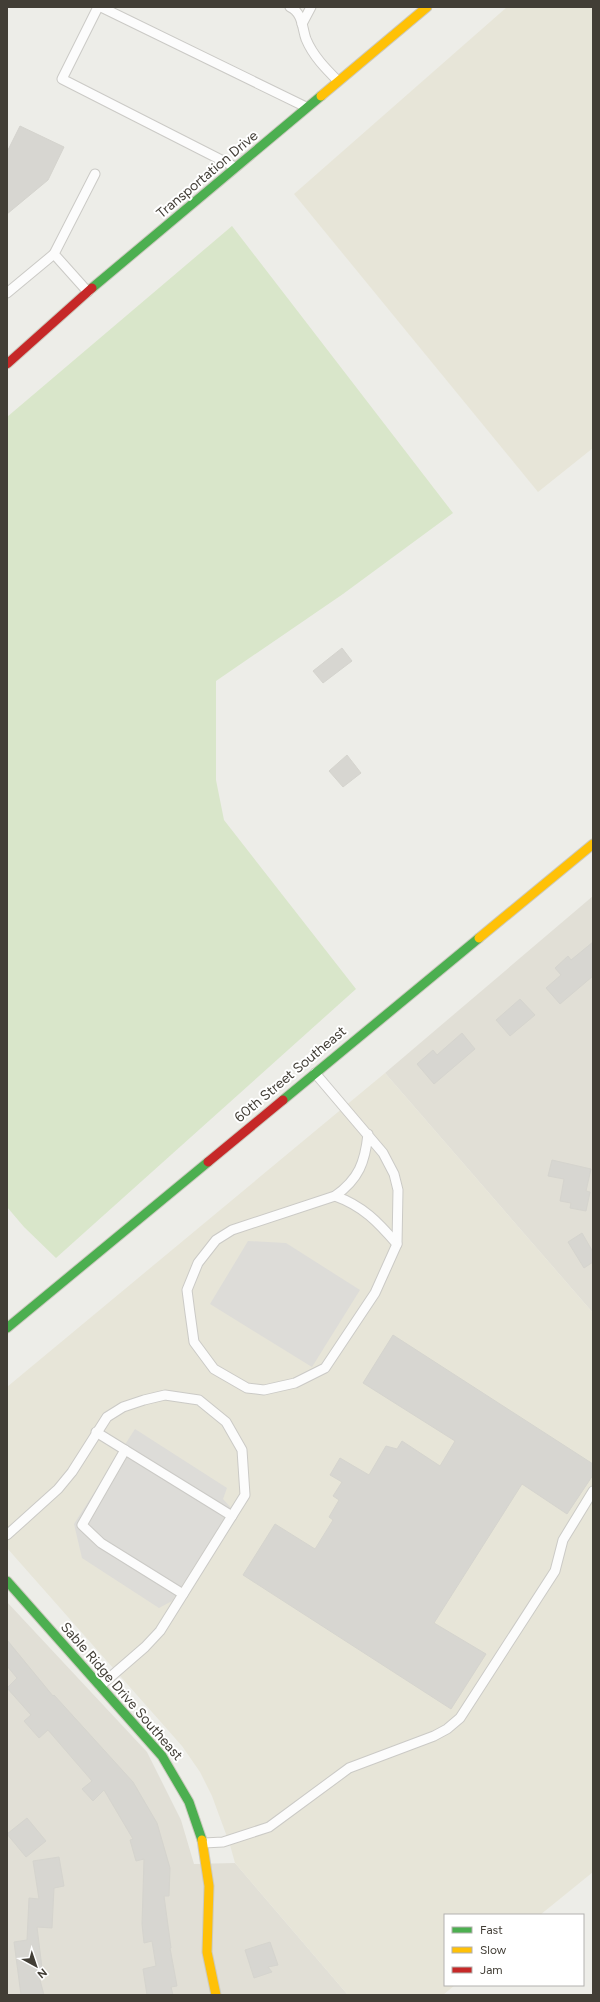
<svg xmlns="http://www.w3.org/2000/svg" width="600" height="2002" viewBox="0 0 600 2002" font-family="Figtree,sans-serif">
  <rect width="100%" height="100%" fill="#edede8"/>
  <g fill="#e1dfd6">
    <polygon points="593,896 593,1313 385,1073"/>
    <polygon points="7,1602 147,1752 181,1820 194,1864 235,1863 348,1995 7,1995"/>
  </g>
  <g fill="#e7e5d8">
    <polygon points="507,7 593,7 593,448 538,492 294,194"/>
    <polygon points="385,1073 593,1313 593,1872 540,1915 445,1915 445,1985 455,1985 443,1995 348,1995 235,1863 230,1845 212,1796 200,1772 182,1746 7,1548 7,1387"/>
  </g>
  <polygon fill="#d9e6ca" points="232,226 453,513 343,594 216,681 216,780 224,820 356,989 56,1258 24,1227 7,1207 7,417"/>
  <g fill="#dddcd8">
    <polygon points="248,1241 286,1243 360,1290 312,1367 210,1304"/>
    <polygon points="135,1429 227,1488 223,1499 231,1508 172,1601 159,1608 82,1558 74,1524"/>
  </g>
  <g fill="#d7d6d1" stroke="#d5d4ce">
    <polygon points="20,126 64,147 48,180 7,214 7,152"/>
    <polygon points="342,648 352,661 323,683 313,671"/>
    <polygon points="347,755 361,773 343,787 329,771"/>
    <polygon points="593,942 593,976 560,1004 546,988 561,975 555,968 568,956 571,960"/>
    <polygon points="520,999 535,1015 510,1036 496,1020"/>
    <polygon points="462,1033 475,1049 434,1084 417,1064 433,1050 437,1055"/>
    <polygon points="552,1160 591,1169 586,1191 590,1192 586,1211 570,1208 571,1203 560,1201 564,1179 548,1176"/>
    <polygon points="582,1233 593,1252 593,1262 584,1268 568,1242"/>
    <polygon points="393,1335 593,1464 593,1475 567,1514 522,1484 434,1623 486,1654 451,1709 243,1575 275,1524 315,1549 333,1520 329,1517 339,1500 333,1496 342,1482 330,1475 340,1458 369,1475 386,1446 397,1449 402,1441 440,1466 455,1441 363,1383"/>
    <polygon points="7,1640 53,1696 54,1695 133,1782 157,1823 170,1868 169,1896 164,1896 171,1948 170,1948 177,1986 171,1987 173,1995 147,1995 143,1969 156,1966 152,1941 144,1943 142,1924 144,1859 136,1861 130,1840 133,1839 104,1790 93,1801 82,1789 92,1781 48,1730 39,1738 24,1721 31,1715 7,1688 17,1678 7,1666"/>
    <polygon points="27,1818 46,1841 26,1857 7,1834"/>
    <polygon points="59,1857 64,1886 54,1888 52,1928 37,1927 42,1968 37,1969 44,1995 21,1995 14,1942 27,1940 29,1898 39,1899 33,1861"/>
    <polygon points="270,1942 278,1965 268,1967 272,1972 254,1978 245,1950"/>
  </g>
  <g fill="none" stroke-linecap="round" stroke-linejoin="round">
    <g stroke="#cbcac6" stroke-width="11">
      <g id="lane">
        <polyline points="98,7 62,79 235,167"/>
        <polyline points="101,7 306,107"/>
        <path d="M290,7C303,13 302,28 306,39C313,56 326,69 338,81"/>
        <polyline points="302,24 311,7"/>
        <polyline points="88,292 54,254 95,174"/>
        <polyline points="7,293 54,254"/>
        <path d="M315,1073L383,1153L394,1174L398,1190L397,1244L375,1293L325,1368L295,1383L264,1390L247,1388L214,1369L194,1342L190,1313L187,1290L198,1263L216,1240L232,1230L335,1196C359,1179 365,1162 368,1134"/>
        <path d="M335,1196C363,1206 378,1222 397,1244"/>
        <polyline points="96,1432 232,1516"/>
        <polyline points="125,1450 82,1525 101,1543 183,1594"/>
        <polyline points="7,1535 58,1489 72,1472 107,1417 123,1407 144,1400 165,1395 199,1400 226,1422 242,1450 245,1495 160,1631 145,1647 100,1686"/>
        <polyline points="204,1843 223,1842 269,1827 349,1768 434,1736 447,1729 460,1718 555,1571 563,1540 593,1491"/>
      </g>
    </g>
    <g stroke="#cccabf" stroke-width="11">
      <g id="fast">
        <polyline points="92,288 321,96"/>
        <polyline points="283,1100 479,938"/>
        <polyline points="7,1328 208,1162"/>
        <polyline points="7,1581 162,1756 189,1802 202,1840"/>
      </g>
    </g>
    <g stroke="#cccabf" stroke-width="11">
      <g id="slow">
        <polyline points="321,96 427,7"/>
        <polyline points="479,938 593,844"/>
        <polyline points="202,1840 209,1886 207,1952 216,1995"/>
      </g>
    </g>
    <g stroke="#cccabf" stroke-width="11">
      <g id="jam">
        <polyline points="7,364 92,288"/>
        <polyline points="208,1162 283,1100"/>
      </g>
    </g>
    <use href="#lane" stroke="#fcfcfc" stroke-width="9"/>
    <use href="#fast" stroke="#4caf50" stroke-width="9"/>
    <use href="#slow" stroke="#ffc107" stroke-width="9"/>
    <use href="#jam" stroke="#c62828" stroke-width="9"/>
  </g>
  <g text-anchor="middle" stroke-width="4" stroke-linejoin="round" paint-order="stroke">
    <g font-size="14" fill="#423e36" stroke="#fff">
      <text transform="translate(207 174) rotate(-40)" y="5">Transportation Drive</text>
      <text transform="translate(290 1074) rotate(-40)" y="5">60th Street Southeast</text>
      <text transform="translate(122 1691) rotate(49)" y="5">Sable Ridge Drive Southeast</text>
    </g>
  </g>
  <rect width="600" height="2002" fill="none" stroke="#423e36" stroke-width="16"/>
  <rect x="444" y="1914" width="140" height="72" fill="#ffffff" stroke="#b3b2af"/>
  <rect x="452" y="1927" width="20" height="6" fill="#4caf50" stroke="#b3b2af"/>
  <text x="480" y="1934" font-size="12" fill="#423e36">Fast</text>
  <rect x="452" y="1947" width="20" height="6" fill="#ffc107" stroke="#b3b2af"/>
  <text x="480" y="1954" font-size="12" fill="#423e36">Slow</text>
  <rect x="452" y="1967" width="20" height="6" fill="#c62828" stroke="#b3b2af"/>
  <text x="480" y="1974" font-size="12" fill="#423e36">Jam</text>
  <g transform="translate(36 1966) rotate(140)" stroke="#ffffff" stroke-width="3" paint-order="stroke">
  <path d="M0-3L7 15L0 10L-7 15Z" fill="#423e36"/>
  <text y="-6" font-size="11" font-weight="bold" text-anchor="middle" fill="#423e36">N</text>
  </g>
</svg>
